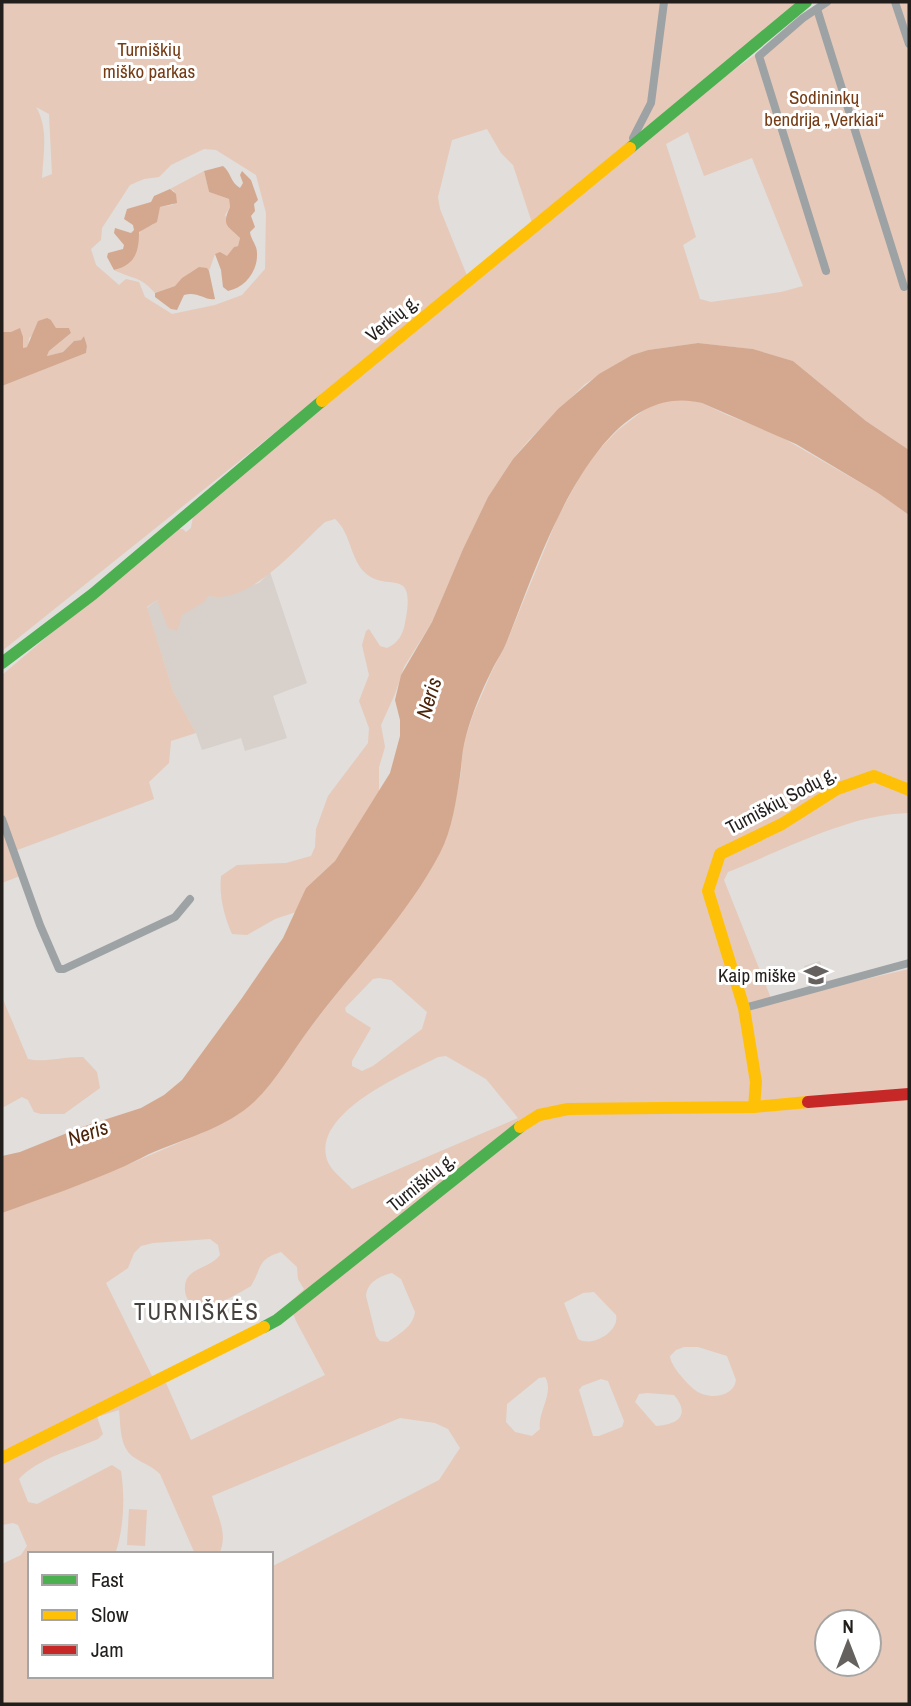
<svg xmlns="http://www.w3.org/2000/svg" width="911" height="1706" viewBox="0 0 911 1706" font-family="'Archivo Narrow',sans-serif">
  <rect width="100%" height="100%" fill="#e1dedb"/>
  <g fill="#d8d0ca">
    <polygon points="270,572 307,683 273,696 287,738 245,751 241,738 202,750 196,733 173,691 147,608 157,600 162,610 181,615 208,596 215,597 259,583"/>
    <polygon points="820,961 827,981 811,986 804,966"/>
  </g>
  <g fill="#e6c9b8" fill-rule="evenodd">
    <path d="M2,2H800L533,226L513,165L501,153L487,129L452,140L438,197L440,209L468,278L2,651V386L86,353L87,346L84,336L81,340L74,341L63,352L47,356L49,351L71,333L69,328H56L51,320L29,338L28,347L23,348L11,332H2ZM36,107L49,114L52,174L42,178C43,155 49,128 36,107ZM204,149L216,150L256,175L266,213L265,269L242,295L215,305L172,314L145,297L139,282L126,279L119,285L96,265L91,249L101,240L102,228L130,185L144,179L159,177L171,165Z"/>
    <path d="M820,2H909V450L866,421L793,361L753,349L698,343L648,350L632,355L585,384L528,441L513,459L488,497L463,549L432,622L404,667L395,694L381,725L385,747L379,767V794L335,861L306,888L296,912L275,919L247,935L232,934C224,915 219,896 221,876L237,865L286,863L311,856L315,847L316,829L328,796L368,743L369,728L359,701L369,675L362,645L366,631L369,629L380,646L387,648C398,643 403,635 405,623C418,559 383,599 360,567C350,552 349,531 335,519L325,522C296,548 250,605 208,596L204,602L182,615L177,631L168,628L157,600L147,607L173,691L196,733L171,741L169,763L149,782L154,799L12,852L20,876L2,883V675L174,529H183L186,532L191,528L194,511L721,79L759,52ZM688,132L704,176L752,158L803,286L781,292L711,302L700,299L683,245L696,237L666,144Z"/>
    <path d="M204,171L209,192L229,199L230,207L225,215L234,233L240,238L238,246L234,247L227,257L215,254L209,271L206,268L191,272L175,286L155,293C139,275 134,280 114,270C144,262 133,237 142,229C145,226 149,226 153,225L160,207L173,205L174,191L170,189Z"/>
    <path d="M668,399H685L702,403L727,415L776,434L878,493L909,515V813C849,814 784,850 728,872L724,880L772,1001L909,969V1704H2V1564L21,1555L27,1546L18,1525L13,1523L2,1525V1213L94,1179L209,1130L238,1114L263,1092L313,1024L410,900L452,819L461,773L463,745L473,715L492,671L505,646L557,519L578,480L593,456L618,430L644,410ZM379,978L391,980L427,1012L422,1029L373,1066L362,1071L352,1066V1061L371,1028L346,1012L345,1008L373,979ZM446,1056L486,1079L518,1118L352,1189C344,1180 331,1171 327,1160C312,1112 405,1074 438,1057ZM210,1239L218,1245L220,1255C212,1266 196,1267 188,1277C184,1283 184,1292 187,1298C197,1320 237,1294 251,1286C262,1268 257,1259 281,1252L297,1267L298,1279L304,1289L289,1303L296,1321L325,1375L191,1440L166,1383L157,1386L106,1283L128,1268L134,1253L141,1246L153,1243ZM392,1273L401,1279L415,1312C413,1327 400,1333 388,1342L380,1341L376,1336L366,1296C367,1282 380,1276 392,1273ZM594,1292L616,1315C620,1331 592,1348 578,1339L564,1303L583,1293ZM684,1347H698L727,1356L736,1380C734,1398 707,1400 695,1390C687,1384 670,1365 670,1356L676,1350ZM545,1377C555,1392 537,1413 540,1429L532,1436L515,1432L506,1422L507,1404L539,1378ZM601,1379L608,1381L624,1421L622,1427L599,1436H593L579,1390L582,1386ZM647,1393L674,1395C691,1415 678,1425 656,1426L635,1402L639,1394ZM119,1410C121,1426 119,1448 135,1458C144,1464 152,1466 160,1474L195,1554H219C229,1534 217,1516 212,1496L400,1418L435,1423L448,1429L460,1448L439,1480L271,1567V1676H30V1554H115C124,1529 125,1497 121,1471L112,1465L37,1504L28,1502L19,1479C38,1458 73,1450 98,1439L103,1434L97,1417ZM827,1622H869V1664H827Z"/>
    <path d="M2,997L28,1059C44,1063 66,1056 83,1057L97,1072L100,1088L64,1114H41L34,1112L28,1100L22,1097L2,1108Z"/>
    <polygon points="129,1509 147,1510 145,1546 127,1545"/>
  </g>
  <g fill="#d4a88f">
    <path d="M223,166C231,172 230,182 240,188L243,183L240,175L242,171L251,180L258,200L254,204L255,211L251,216L255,227L250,232C251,240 257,245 257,253C258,271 245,288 228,291L223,287L221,270L215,254L220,252L227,256L234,247L238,246L240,238C228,226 221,226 230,207L229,199L209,192L204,171Z"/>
    <path d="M170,189L176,194L177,203L160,207L157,222L139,232C139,252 135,265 114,270L107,257L108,253L123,249L124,245L114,233L115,228L131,233L134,230L133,225L124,219L127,209L151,202L154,196Z"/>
    <path d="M199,267L207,268L209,271L215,299C205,301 198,291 184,295L177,310L171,309L155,297V293L175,286L182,278Z"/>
    <polygon points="47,318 51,320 56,328 69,328 71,333 49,351 47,356 63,352 74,341 81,340 84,336 87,346 86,353 2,386 2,332 11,332 20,328 23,337 23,348 27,347 38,321"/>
    <path d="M698,343L753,349L793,361L866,421L909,450V515L878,493L796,444L702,403C595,376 537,568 507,641C503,652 496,661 491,672C481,692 472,714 466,736C462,749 462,762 460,776C456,801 452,830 440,853C407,916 355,968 313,1024C293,1050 277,1080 254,1102C227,1127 190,1137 156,1151C146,1155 136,1161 125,1166C85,1184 43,1198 2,1213V1156L20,1152L82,1127L141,1108L164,1095L182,1080L242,998L283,938L306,888L335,861L390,773L400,736V720L395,700L401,675L432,622L463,549L488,497L513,459L558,409L599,374L632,355L648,350Z"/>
  </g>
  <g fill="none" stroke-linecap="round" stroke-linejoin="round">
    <g stroke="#9da2a5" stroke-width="8">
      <polyline points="895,2 909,44"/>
      <polyline points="817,9 904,287"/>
      <polyline points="635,145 633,138 651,103 664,2"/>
      <polyline points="826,271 759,56 803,18 827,2"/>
      <polyline points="2,819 40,925 59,969 64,969 175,917 190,899"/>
      <polyline points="744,1008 909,963"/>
    </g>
    <g stroke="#4caf50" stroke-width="12">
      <polyline points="630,148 806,2"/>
      <polyline points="2,663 93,594 322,401"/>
      <polyline points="264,1327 277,1320 520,1127"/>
    </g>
    <g stroke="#ffc107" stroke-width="12">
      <polyline points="322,401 630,148"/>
      <polyline points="754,1107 756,1082 744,1008 708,891 720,854 782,824 837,789 874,776 909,790"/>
      <polyline points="520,1127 539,1115 568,1109 754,1107 808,1102"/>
      <polyline points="2,1458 264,1327"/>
    </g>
    <polyline stroke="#c62828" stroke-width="12" points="808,1102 909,1094"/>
  </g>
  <defs>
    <g id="school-bare" transform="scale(1.89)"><path d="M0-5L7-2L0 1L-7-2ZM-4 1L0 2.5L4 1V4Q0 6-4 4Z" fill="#64615f" stroke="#fff" stroke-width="2.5" paint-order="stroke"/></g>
  </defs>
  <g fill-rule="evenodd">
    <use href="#school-bare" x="816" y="975"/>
  </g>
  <g text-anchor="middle" stroke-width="6" stroke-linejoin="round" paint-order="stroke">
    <g font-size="19" fill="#753c15" stroke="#fff">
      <text x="149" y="56">Turniškių<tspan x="149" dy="22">miško parkas</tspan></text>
      <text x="824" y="104">Sodininkų<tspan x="824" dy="22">bendrija „Verkiai“</tspan></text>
    </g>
    <g font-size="19" fill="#211e1c" stroke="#fff">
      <text transform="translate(392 318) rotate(-39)" y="7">Verkių g.</text>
      <text transform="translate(781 800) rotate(-28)" y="7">Turniškių Sodų g.</text>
      <text transform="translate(421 1182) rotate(-39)" y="7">Turniškių g.</text>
    </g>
    <g font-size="19" fill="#211e1c" stroke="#fff" text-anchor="end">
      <text x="796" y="982">Kaip miške</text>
    </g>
    <g font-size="21" font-style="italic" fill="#4b2308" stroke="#fff">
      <text transform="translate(429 698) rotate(-73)" y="7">Neris</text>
      <text transform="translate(88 1133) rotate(-19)" y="7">Neris</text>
    </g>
    <g font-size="23" letter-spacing="2" fill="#47413e" stroke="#fff">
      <text x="197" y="1320">TURNIŠKĖS</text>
    </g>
  </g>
  <rect width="911" height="1706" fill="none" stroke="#211e1c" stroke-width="7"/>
  <rect x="28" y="1552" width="245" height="126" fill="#ffffff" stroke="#a6a5a4" stroke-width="2"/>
  <rect x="42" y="1575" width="35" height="10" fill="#4caf50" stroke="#a6a5a4" stroke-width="2"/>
  <text x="91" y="1587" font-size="21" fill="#211e1c">Fast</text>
  <rect x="42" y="1610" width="35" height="10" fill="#ffc107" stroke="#a6a5a4" stroke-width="2"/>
  <text x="91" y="1622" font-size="21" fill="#211e1c">Slow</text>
  <rect x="42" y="1645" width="35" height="10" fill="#c62828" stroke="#a6a5a4" stroke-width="2"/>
  <text x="91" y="1657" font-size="21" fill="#211e1c">Jam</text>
  <g transform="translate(848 1643)"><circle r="33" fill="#ffffff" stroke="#a6a5a4" stroke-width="2"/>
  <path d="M0-5L12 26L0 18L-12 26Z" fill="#64615f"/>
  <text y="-10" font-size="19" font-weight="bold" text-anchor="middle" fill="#211e1c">N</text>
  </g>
</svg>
